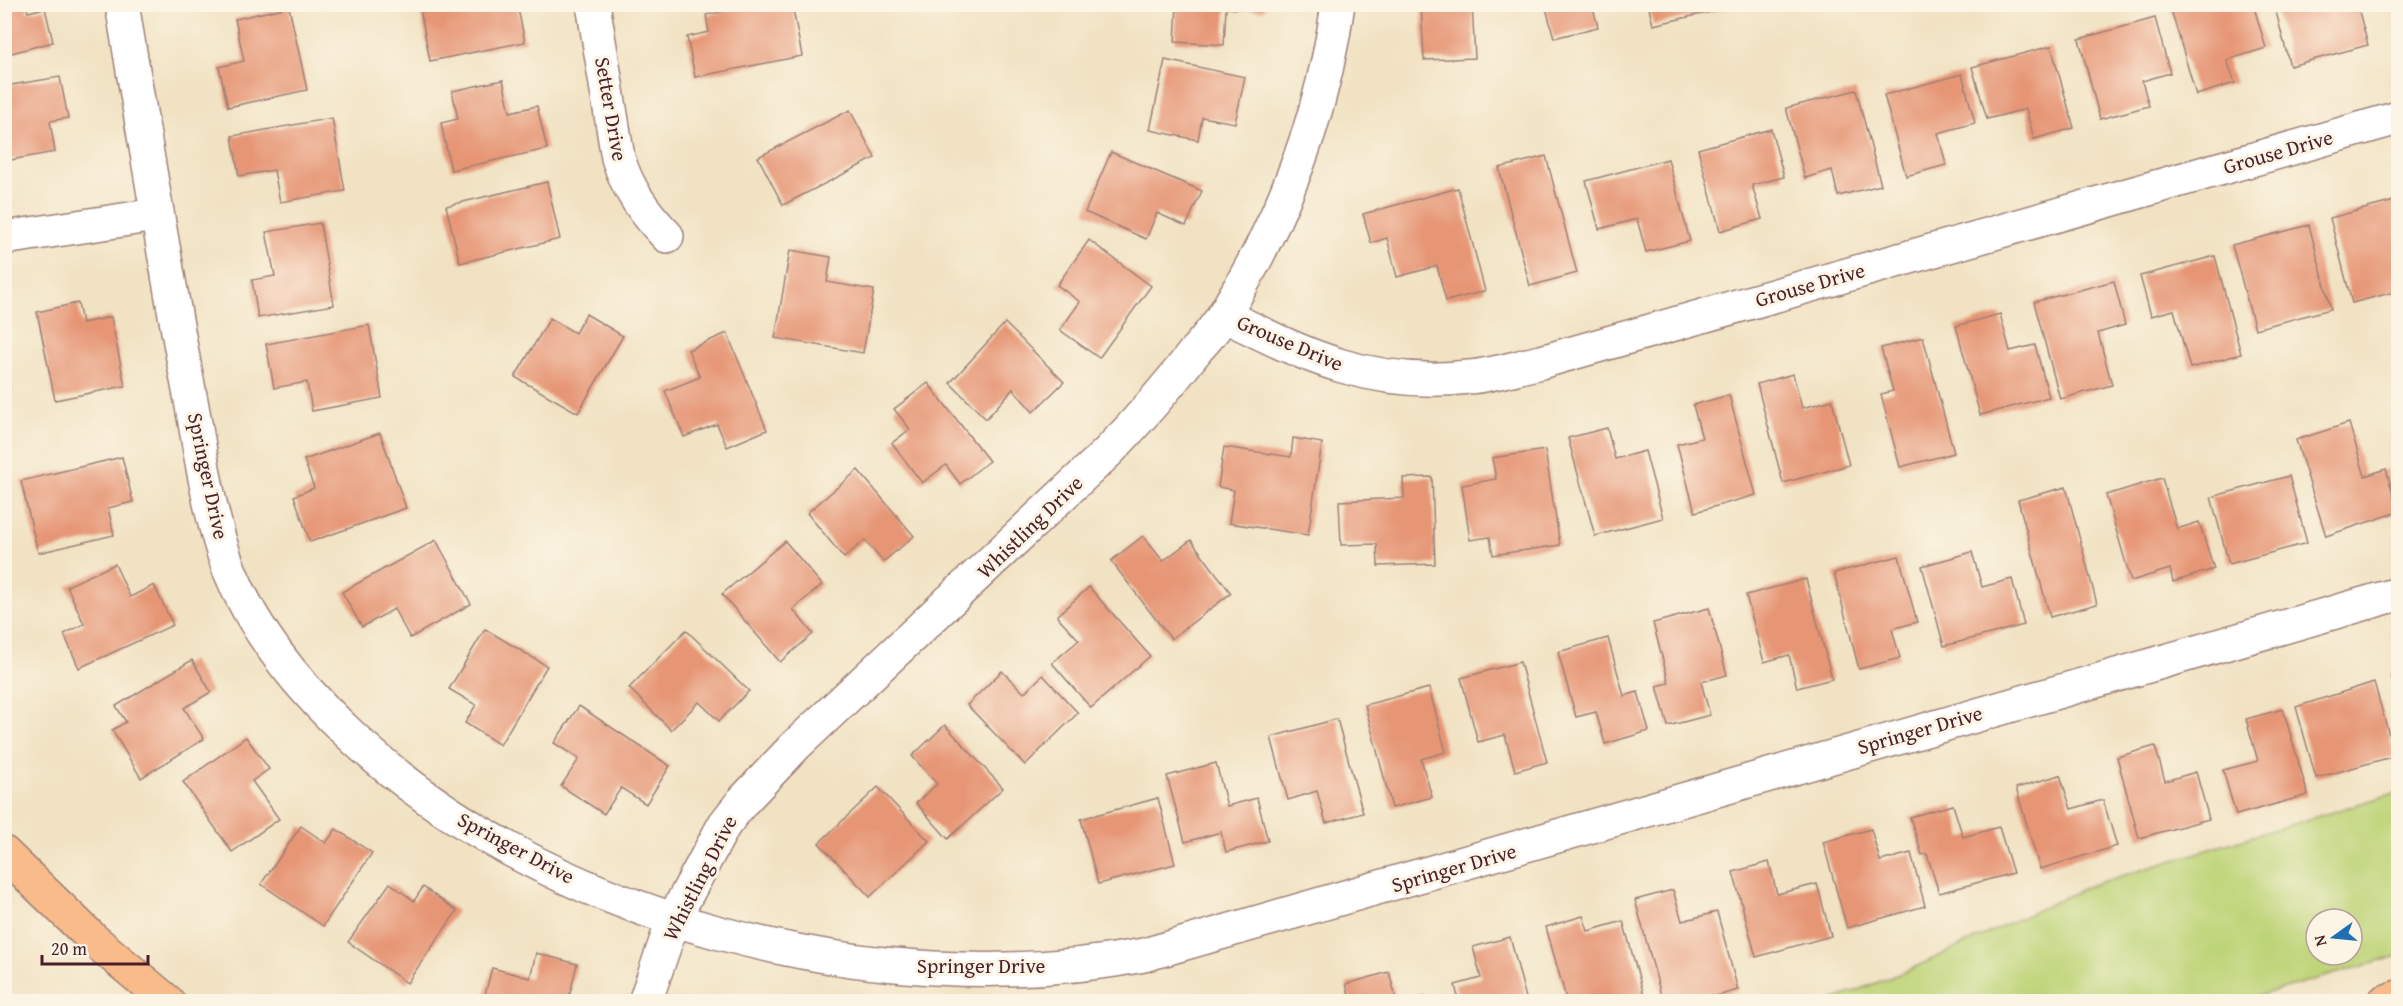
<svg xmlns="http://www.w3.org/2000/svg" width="2403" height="1006" viewBox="0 0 2403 1006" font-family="'Gentium Book Plus',serif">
  <rect width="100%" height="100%" fill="#fcf5e5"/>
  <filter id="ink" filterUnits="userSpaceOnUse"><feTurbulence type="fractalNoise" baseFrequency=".0167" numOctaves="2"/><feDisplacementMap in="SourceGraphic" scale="12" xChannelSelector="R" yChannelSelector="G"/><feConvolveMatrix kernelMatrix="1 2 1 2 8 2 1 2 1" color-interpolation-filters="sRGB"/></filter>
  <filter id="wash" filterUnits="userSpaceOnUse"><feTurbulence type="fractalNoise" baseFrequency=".008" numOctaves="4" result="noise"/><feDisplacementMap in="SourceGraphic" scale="24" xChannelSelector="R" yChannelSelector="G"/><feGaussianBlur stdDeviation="1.35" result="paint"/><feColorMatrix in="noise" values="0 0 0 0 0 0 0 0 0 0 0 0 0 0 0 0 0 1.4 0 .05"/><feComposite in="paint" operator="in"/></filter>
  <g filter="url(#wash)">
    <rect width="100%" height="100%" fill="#f1e2c3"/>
    <path fill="#bed478" stroke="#847a52" stroke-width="1.5" fill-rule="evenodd" d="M2398,792V956L2239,1001H1830L1909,970L2089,886ZM2316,919H2352V955H2316Z"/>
    <g id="blocks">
      <g fill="#e69575">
        <polygon points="4,4 26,4 28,12 45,8 53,42 4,55"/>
        <polygon points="419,4 517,4 525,42 430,61"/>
        <polygon points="758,4 792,4 802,56 695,77 687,37 709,32 706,15"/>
        <polygon points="1177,4 1265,4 1264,11 1226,8 1224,45 1175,42"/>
        <polygon points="1421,4 1472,4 1475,58 1424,60"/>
        <polygon points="1545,4 1592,4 1598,27 1554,38"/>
        <polygon points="1648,4 1727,4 1728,8 1653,25"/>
        <polygon points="2174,4 2253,4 2266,48 2227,60 2235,83 2196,95 2170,6"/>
        <polygon points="2274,4 2357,4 2368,45 2290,66"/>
        <polygon points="289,7 307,90 228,107 219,67 244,61 235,19"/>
        <polygon points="2155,18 2170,73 2142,81 2149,106 2100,119 2079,39"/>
        <polygon points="2051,46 2074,128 2034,139 2026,109 1987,119 1972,67"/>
        <polygon points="1165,60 1245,77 1235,123 1202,117 1198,140 1150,130"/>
        <polygon points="1962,74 1975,123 1938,133 1946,165 1906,176 1884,95"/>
        <polygon points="60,77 68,118 50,121 55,152 5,161 5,86"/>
        <polygon points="503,80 510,112 537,106 547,149 451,170 441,123 458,119 452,91"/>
        <polygon points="1856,90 1881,185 1838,196 1832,170 1805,178 1786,108"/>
        <polygon points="850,110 875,158 783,205 758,157"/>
        <polygon points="332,118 345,191 280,202 274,170 239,176 232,136"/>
        <polygon points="1771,129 1784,177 1752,185 1762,219 1720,231 1698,149"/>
        <polygon points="1111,152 1202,191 1186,226 1157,213 1146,239 1085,212"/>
        <polygon points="1546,156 1577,273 1530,286 1499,168"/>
        <polygon points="1668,159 1690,241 1646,252 1637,219 1599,229 1586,181"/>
        <polygon points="547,182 560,239 460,263 446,206"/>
        <polygon points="1458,188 1485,291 1446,301 1437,266 1397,277 1387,238 1371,243 1363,214"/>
        <polygon points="2398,200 2398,291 2352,303 2330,218"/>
        <polygon points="320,223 334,305 258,318 252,280 275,276 266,232"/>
        <polygon points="2309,225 2331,309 2255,329 2232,245"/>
        <polygon points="1089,240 1151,286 1099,358 1060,330 1080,302 1057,285"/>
        <polygon points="790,250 831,257 827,282 874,290 863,353 775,338"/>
        <polygon points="2215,256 2241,354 2190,368 2174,310 2151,316 2140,276"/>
        <polygon points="2114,281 2125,325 2098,333 2112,385 2060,399 2034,302"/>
        <polygon points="78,303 82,323 111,317 125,386 55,400 37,312"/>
        <polygon points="586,314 623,336 578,413 515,377 550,318 575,333"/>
        <polygon points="2000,314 2010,351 2035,345 2049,397 1980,415 1956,326"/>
        <polygon points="1005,323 1064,382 1033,412 1013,389 986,419 950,383"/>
        <polygon points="369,325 382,398 312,411 307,382 274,388 266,344"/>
        <polygon points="727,333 767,430 727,447 717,424 684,437 665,391 700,377 688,350"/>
        <polygon points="1923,337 1954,453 1900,467 1881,394 1893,391 1881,348"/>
        <polygon points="4,370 10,390 4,391"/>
        <polygon points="1793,374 1802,408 1832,400 1849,465 1783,483 1757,384"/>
        <polygon points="928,383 989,461 960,484 946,465 922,483 892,443 910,429 894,409"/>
        <polygon points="1729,395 1756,495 1695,512 1677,444 1702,438 1693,405"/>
        <polygon points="2349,423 2365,476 2386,469 2398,512 2326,536 2296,440"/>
        <polygon points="1607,428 1615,459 1645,451 1663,518 1595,536 1568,438"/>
        <polygon points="380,433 406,508 310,542 294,496 314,488 304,460"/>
        <polygon points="1293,438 1322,443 1308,535 1229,523 1234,490 1218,487 1224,447 1291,457"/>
        <polygon points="2398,440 2398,456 2394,442"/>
        <polygon points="1545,450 1560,545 1493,555 1490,537 1470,540 1462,485 1496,479 1492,458"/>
        <polygon points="122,457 133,502 108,508 114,535 38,553 21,481"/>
        <polygon points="858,470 914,536 883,562 865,540 844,558 807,513"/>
        <polygon points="2289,476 2307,543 2229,564 2211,497"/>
        <polygon points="1432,477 1435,564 1378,566 1377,544 1341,545 1339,501 1404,498 1403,478"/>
        <polygon points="2162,478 2177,529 2199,522 2214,569 2173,582 2170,569 2131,581 2106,495"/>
        <polygon points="2066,487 2097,604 2050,617 2018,500"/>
        <polygon points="1143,536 1163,561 1191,540 1231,593 1171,639 1111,561"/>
        <polygon points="436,540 471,604 410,638 394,609 362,627 342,592"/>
        <polygon points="785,541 822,585 793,609 813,634 780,662 722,594"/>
        <polygon points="1972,552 1982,587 2012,579 2024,625 1944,646 1922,566"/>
        <polygon points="1899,556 1917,622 1892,629 1900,658 1859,669 1834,573"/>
        <polygon points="115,564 130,597 154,585 173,625 79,668 64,634 84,624 67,586"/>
        <polygon points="1806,579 1832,679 1797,688 1789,655 1764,662 1746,595"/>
        <polygon points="1089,587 1150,656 1091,708 1052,663 1079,640 1057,616"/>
        <polygon points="1709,608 1727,675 1701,682 1710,715 1668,726 1657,686 1669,683 1653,623"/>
        <polygon points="485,629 547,666 500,745 465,723 476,705 449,689"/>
        <polygon points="686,630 749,691 719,721 699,702 671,730 629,688"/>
        <polygon points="1608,638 1624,696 1638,692 1649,731 1605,744 1596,712 1576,717 1558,652"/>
        <polygon points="192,660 211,692 184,708 204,739 141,778 112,730 126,722 116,706"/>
        <polygon points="1520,662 1547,762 1515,771 1505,735 1478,742 1461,678"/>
        <polygon points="1002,671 1024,693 1043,675 1078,713 1025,765 967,705"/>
        <polygon points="2398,671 2398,698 2391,674"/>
        <polygon points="2374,682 2395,756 2316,778 2296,707"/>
        <polygon points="1429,688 1446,752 1421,759 1432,797 1392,808 1365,705"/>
        <polygon points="579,706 670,766 646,804 621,788 604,814 561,786 579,759 554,743"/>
        <polygon points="2283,709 2308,795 2236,815 2223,770 2258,761 2246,719"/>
        <polygon points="1337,719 1363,813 1326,823 1317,791 1288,800 1271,737"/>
        <polygon points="945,725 1003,788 948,839 916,803 937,784 912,756"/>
        <polygon points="246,737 269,769 252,781 279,819 232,852 183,782"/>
        <polygon points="2155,746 2165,781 2196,772 2209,819 2139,838 2117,757"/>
        <polygon points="1216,763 1227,806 1257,798 1268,841 1226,852 1221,832 1185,842 1167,776"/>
        <polygon points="2060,775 2071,809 2103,800 2117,846 2040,869 2016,788"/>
        <polygon points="878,787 929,841 870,897 819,843"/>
        <polygon points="1158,798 1175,864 1098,884 1081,819"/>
        <polygon points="1953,805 1963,837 1999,827 2013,873 1939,893 1927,854 1922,855 1910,817"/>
        <polygon points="301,826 326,843 336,829 372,853 323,926 261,884"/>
        <polygon points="1871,829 1880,861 1911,853 1925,906 1847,928 1823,842"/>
        <polygon points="1769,862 1777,894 1817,884 1831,936 1756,957 1733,872"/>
        <polygon points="390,883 414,901 423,887 457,911 407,983 348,942"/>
        <polygon points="1673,890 1682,921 1717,912 1738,990 1696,1002 1663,1002 1635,900"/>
        <polygon points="1583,916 1588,931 1623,921 1645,999 1567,1002 1546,927"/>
        <polygon points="1510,937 1527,1002 1459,1002 1455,985 1481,978 1473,947"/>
        <polygon points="536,953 577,964 568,1002 483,1002 492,968 530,978"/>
        <polygon points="1389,972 1397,1002 1351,1002 1346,984"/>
        <polygon points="1426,996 1428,1002 1408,1002 1408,1001"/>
      </g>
    </g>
  </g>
  <g filter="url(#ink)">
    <use href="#blocks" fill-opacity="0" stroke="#9e8077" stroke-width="1.5"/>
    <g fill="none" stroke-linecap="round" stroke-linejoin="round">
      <g stroke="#9e8077" stroke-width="36">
        <g id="minor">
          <path d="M122,4C143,131 164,258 188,385C200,445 207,510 229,569C253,630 296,683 343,728C539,919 877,1006 1144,955L2398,594"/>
          <path d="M593,4L618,158C628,190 644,212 667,236"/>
          <polyline points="4,238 156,215"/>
          <path d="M1224,315C1307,357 1373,388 1469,377C1493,375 1517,367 1541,362L2398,118"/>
          <path d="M645,1002L674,918L724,825L742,802L796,745L1108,452C1140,419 1169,385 1197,349C1207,338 1217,326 1225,313C1283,218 1323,115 1338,4"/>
        </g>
      </g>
      <g stroke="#9e8077" stroke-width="36">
        <g id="major">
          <polyline points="4,853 94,940 168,1002"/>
          <polyline points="2384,1002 2398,997"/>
        </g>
      </g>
      <use href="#minor" stroke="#fff" stroke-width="33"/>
      <use href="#major" stroke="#fabb8b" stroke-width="33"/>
    </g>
  </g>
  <g text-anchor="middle" stroke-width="6" stroke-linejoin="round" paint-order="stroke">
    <g font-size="21" fill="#4a1f2b" stroke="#fcf5e5">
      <text transform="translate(611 109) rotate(80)" y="7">Setter Drive</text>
      <text transform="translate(2278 152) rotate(-16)" y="7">Grouse Drive</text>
      <text transform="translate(1810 285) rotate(-16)" y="7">Grouse Drive</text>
      <text transform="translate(1290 343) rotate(23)" y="7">Grouse Drive</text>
      <text transform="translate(208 476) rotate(78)" y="7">Springer Drive</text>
      <text transform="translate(1030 527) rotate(-44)" y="7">Whistling Drive</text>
      <text transform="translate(1920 730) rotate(-16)" y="7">Springer Drive</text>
      <text transform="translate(516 848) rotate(28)" y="7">Springer Drive</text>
      <text transform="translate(1454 868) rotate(-16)" y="7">Springer Drive</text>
      <text transform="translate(700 878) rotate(-63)" y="7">Whistling Drive</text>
      <text x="981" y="973">Springer Drive</text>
    </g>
  </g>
  <rect width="2403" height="1006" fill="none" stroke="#fcf5e5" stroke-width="24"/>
  <g transform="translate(2334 937) rotate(255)"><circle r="28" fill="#fcf5e5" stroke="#b59f9b" stroke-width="1.5"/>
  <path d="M0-4.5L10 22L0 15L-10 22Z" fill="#1f6fb2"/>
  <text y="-9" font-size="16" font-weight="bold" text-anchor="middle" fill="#4a1f2b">N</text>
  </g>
  <path d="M42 955v9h106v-9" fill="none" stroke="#4a1f2b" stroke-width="3"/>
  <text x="51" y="955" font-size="18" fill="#4a1f2b" stroke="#fcf5e5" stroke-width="4.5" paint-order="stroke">20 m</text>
</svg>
